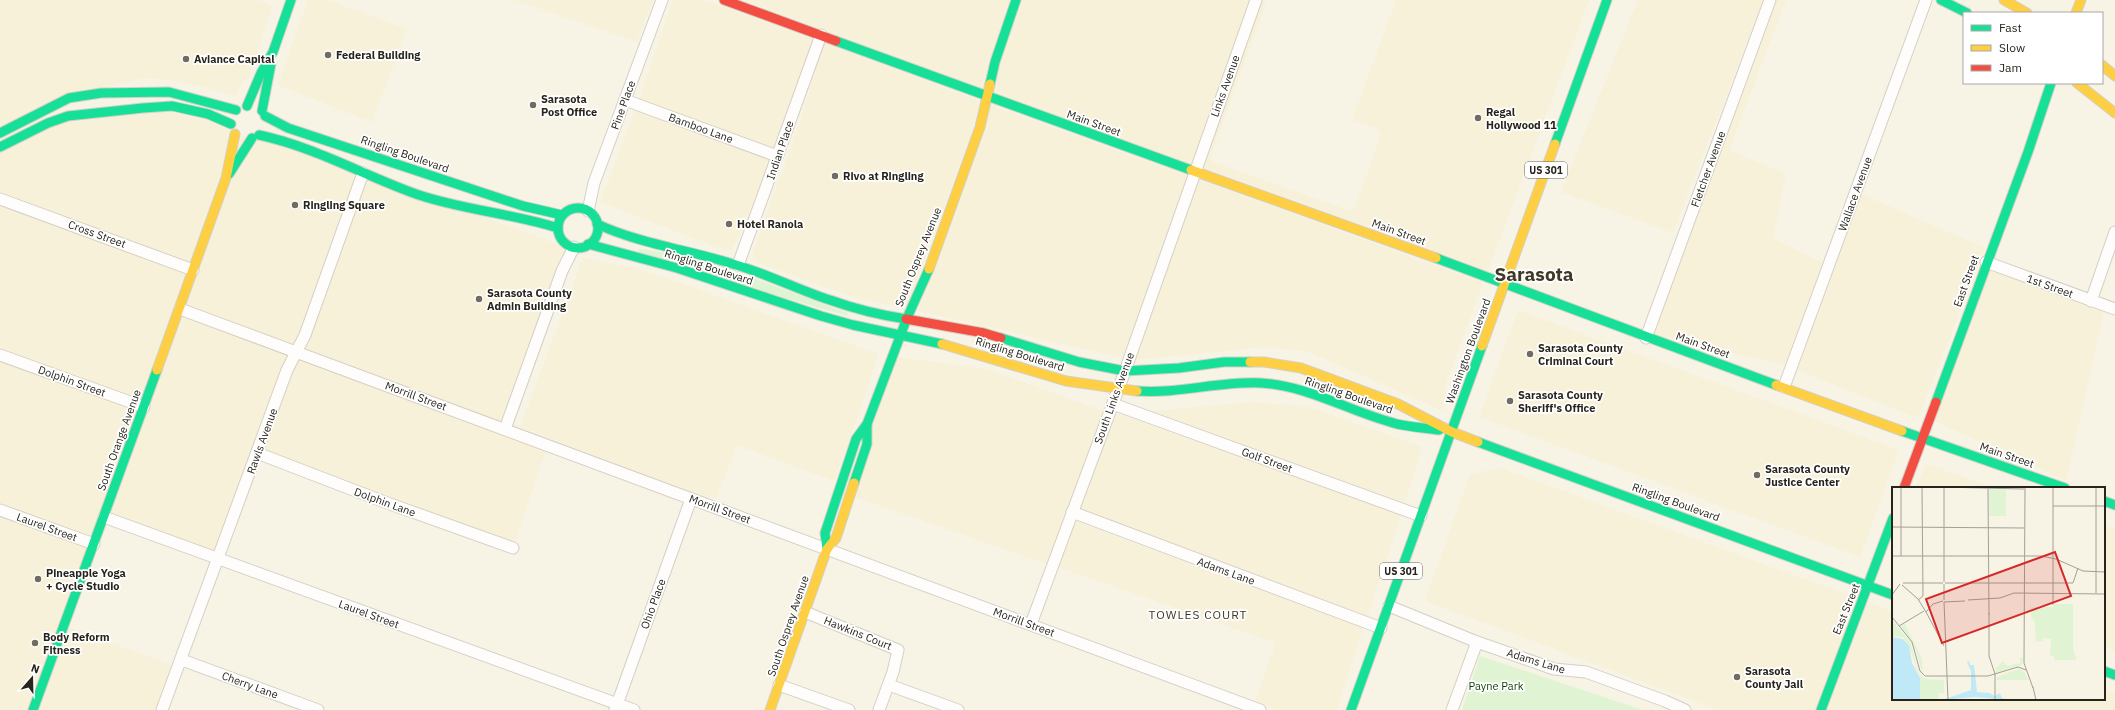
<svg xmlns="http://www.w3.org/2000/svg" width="2115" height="710" viewBox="0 0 2115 710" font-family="'IBM Plex Sans',sans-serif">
  <rect width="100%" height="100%" fill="#f7f3e5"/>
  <g fill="#f8f1d9">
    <polygon points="0,0 258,0 273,6 248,79 244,80 235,96 209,88 179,81 144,78 106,87 0,126"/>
    <polygon points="308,0 328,0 407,29 372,122 280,86 278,84"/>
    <polygon points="514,0 653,0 637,42"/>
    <polygon points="673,0 704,0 813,39 774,148 639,99"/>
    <polygon points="743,0 1010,0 983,89"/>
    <polygon points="1022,0 1243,0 1249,2 1191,164 993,93 1000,63"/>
    <polygon points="1262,0 1267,0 1210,158 1213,162 1351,211 1355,208 1381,134 1378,129 1352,120 1396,0 1589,0 1488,271 1202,167"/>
    <polygon points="1638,0 1763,0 1673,233 1561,192"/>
    <polygon points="1775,0 1786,0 1729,150 1786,174 1773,238 1823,263 1786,364 1783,365 1654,334"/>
    <polygon points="824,43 980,101 974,126 907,308 856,298 757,263 752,255 800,121"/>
    <polygon points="990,105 1187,176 1124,358 918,311"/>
    <polygon points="143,108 222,121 235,134 248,138 259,135 571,249 505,429 548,445 513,548 257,453 219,559 104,517 64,625 179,668 162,710 0,710 0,147 48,123"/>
    <polygon points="635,111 770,160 752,211 732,249 726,251 600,202"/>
    <polygon points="1198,179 1483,283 1446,383 1444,411 1306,351 1263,347 1135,360"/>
    <polygon points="1861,194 1985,248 1918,418 1799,371 1798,369"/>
    <polygon points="583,258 637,269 675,281 878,354 867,391 834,481 737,445 716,499 698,495 520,427"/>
    <polygon points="1989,270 2104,312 2066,481 1934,421"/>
    <polygon points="1518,310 1899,450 1860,557 1479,417"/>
    <polygon points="898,357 986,369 1104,411 1047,564 855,497 873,426"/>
    <polygon points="1253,402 1310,407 1422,447 1405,503 1150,411"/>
    <polygon points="1115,414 1120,414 1401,515 1368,616 1080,509"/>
    <polygon points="1926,464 1995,488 1916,488"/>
    <polygon points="1501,468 1857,598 1815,710 1718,710 1425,601 1470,474"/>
    <polygon points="1075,521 1363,628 1337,710 1278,710 1255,701 1276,643 1058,567"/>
    <polygon points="2104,525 2115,529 2115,651 2104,647"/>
    <polygon points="1868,602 1893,612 1893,699 2104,699 2104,689 2115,693 2115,710 1827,710"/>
  </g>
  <g fill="#e0f4d4">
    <path d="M639,249C712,256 779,290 848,313L847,316L638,255Z"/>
    <polygon points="1480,656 1643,710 1462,710"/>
  </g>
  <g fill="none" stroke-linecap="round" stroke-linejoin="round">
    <g stroke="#d3d0c6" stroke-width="13">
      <g id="street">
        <polyline points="625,100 777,156"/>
        <polyline points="0,199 193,270"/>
        <polyline points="588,211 594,183 662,0"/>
        <polyline points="1986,262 2115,309"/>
        <polyline points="738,265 821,35"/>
        <polyline points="2091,301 2115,232"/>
        <polyline points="180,309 1260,710"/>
        <polyline points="1646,338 1770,0"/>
        <polyline points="0,355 144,407"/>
        <polyline points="1784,387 1926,0"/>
        <polyline points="1113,404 1421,516"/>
        <polyline points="505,429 562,271 574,247"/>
        <polyline points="257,453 382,501 513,548"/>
        <polyline points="0,510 94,544"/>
        <polyline points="1072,512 1381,628"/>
        <polyline points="104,517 634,710"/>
        <polyline points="1389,606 1477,642 1554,669 1586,672 1665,701 1685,710"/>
        <polyline points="805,612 898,650 893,672 879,710"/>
        <polyline points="1031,624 1125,371 1256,0"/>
        <polyline points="182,660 318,710"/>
        <polyline points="779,685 849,710"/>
        <polyline points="889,685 958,710"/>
        <polyline points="162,710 287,370 305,335 363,173"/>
        <polyline points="615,710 691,499"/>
        <polyline points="1452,710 1477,642"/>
      </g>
    </g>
    <g stroke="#d3d0c6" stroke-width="11">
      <g id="fast">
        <polyline points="1941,0 1967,13"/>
        <polyline points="836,41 1191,170"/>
        <polyline points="990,84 995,62 1016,0"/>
        <polyline points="247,106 261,73 273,52 291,0"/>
        <polyline points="262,111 271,64"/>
        <polyline points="265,116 288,128 523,206 562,215"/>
        <polyline points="0,133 69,98 101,93 169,92 236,110"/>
        <path d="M259,135C315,147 363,175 416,194C462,210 511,213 558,228"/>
        <polyline points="1555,144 1607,0"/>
        <polyline points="0,147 48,123 68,116 143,108 172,106 208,114 231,124"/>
        <polyline points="229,174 252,138"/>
        <circle cx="578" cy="228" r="20"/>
        <path d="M597,224C640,244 690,250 736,265C768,274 798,290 830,300C855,309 880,315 906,319"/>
        <polyline points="588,244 677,268 821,316 853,325 942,344"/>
        <polyline points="1436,258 1776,385"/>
        <polyline points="1001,338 1079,362 1125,371 1179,368 1224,362 1250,362"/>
        <path d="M1137,391C1179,394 1219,381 1261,383C1310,386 1350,412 1397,424C1410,427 1425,428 1439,430"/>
        <polyline points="1936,402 2028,152 2051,83"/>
        <polyline points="1902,431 2065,488"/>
        <polyline points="1478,442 1893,595"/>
        <polyline points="854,483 867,444 867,424"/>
        <polyline points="2104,501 2115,505"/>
        <polyline points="827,549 825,533 856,439 867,424 907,318 929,269"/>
        <polyline points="2104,671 2115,675"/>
        <polyline points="33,710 157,370"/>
        <polyline points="1351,710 1482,346"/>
        <polyline points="1821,710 1893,518"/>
      </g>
    </g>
    <g stroke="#d3d0c6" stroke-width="11">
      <g id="slow">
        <polyline points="2004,0 2027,13"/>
        <polyline points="2076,13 2081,0"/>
        <polyline points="2102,65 2115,76"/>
        <polyline points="2077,83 2115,113"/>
        <polyline points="1191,170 1436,258"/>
        <polyline points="929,269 980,127 990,84"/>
        <polyline points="942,344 1066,381 1137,391"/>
        <polyline points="1482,346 1555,144"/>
        <polyline points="1250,362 1264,362 1301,368 1398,404 1452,432 1478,442"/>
        <polyline points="157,370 226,178 235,134"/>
        <polyline points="1776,385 1902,431"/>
        <polyline points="770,710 827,549 836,538 854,483"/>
      </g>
    </g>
    <g stroke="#d3d0c6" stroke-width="11">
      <g id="jam">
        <polyline points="724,0 836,41"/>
        <polyline points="906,319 984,333 1001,338"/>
        <polyline points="1904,488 1936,402"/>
      </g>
    </g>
    <use href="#street" stroke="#fefdfb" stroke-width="11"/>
    <use href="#fast" stroke="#16e098" stroke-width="9"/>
    <use href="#slow" stroke="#ffcf43" stroke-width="9"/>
    <use href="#jam" stroke="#f24e42" stroke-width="9"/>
  </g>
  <g fill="#706c62" stroke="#fff" stroke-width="1.5">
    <circle cx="328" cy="55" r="4"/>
    <circle cx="186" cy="59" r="4"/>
    <circle cx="533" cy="105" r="4"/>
    <circle cx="1478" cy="118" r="4"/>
    <circle cx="835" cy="176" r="4"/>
    <circle cx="295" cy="205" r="4"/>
    <circle cx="729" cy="224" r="4"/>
    <circle cx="479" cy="299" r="4"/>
    <circle cx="1530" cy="354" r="4"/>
    <circle cx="1510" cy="401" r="4"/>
    <circle cx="1757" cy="475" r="4"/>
    <circle cx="38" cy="579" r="4"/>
    <circle cx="35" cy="643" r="4"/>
    <circle cx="1737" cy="677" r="4"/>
  </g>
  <g text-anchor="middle" stroke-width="3.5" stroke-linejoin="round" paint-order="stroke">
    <g fill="#fff" stroke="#68665f" stroke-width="1">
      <rect x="1525" y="162" width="42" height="16" rx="3"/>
      <rect x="1380" y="563" width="42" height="16" rx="3"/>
    </g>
    <g font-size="10" font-weight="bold" fill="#27241b">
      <text x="1546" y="174">US 301</text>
      <text x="1401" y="575">US 301</text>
    </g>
    <g font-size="11" font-weight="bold" fill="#27241b" stroke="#fff" text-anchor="start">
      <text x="336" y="59">Federal Building</text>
      <text x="194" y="63">Aviance Capital</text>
      <text x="541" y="103">Sarasota<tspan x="541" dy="13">Post Office</tspan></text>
      <text x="1486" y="116">Regal<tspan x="1486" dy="13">Hollywood 11</tspan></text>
      <text x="843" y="180">Rivo at Ringling</text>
      <text x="303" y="209">Ringling Square</text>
      <text x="737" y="228">Hotel Ranola</text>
      <text x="487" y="297">Sarasota County<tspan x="487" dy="13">Admin Building</tspan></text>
      <text x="1538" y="352">Sarasota County<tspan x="1538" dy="13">Criminal Court</tspan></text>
      <text x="1518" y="399">Sarasota County<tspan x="1518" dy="13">Sheriff's Office</tspan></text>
      <text x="1765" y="473">Sarasota County<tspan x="1765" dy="13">Justice Center</tspan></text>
      <text x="46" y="577">Pineapple Yoga<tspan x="46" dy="13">+ Cycle Studio</tspan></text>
      <text x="43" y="641">Body Reform<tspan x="43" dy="13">Fitness</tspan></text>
      <text x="1745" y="675">Sarasota<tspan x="1745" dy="13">County Jail</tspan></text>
    </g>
    <g font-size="11" fill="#27241b" stroke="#fff">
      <text transform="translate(1225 86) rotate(-70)" y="4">Links Avenue</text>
      <text transform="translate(623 105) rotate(-70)" y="4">Pine Place</text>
      <text transform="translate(1094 123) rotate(20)" y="4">Main Street</text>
      <text transform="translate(701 128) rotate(20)" y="4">Bamboo Lane</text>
      <text transform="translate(780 150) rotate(-71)" y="4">Indian Place</text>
      <text transform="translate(405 154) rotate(19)" y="4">Ringling Boulevard</text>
      <text transform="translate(1708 169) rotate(-70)" y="4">Fletcher Avenue</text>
      <text transform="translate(1855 194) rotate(-70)" y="4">Wallace Avenue</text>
      <text transform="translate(1399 232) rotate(20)" y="4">Main Street</text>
      <text transform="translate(97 234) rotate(20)" y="4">Cross Street</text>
      <text transform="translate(918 257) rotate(-68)" y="4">South Osprey Avenue</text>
      <text transform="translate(709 267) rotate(18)" y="4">Ringling Boulevard</text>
      <text transform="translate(1966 281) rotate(-70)" y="4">East Street</text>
      <text transform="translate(2050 286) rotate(20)" y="4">1st Street</text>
      <text transform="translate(1703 345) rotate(20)" y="4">Main Street</text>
      <text transform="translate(1468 351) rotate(-70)" y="4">Washington Boulevard</text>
      <text transform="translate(1020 354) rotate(17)" y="4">Ringling Boulevard</text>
      <text transform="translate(72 381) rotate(20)" y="4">Dolphin Street</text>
      <text transform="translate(1349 395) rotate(19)" y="4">Ringling Boulevard</text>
      <text transform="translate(416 396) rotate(20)" y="4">Morrill Street</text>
      <text transform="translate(1114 398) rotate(-70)" y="4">South Links Avenue</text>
      <text transform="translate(119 440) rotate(-70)" y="4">South Orange Avenue</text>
      <text transform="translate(262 441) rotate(-70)" y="4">Rawls Avenue</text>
      <text transform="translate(2007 455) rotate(19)" y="4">Main Street</text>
      <text transform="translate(1267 460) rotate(20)" y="4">Golf Street</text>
      <text transform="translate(385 502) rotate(20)" y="4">Dolphin Lane</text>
      <text transform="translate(1676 502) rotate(20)" y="4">Ringling Boulevard</text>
      <text transform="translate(720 509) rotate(20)" y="4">Morrill Street</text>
      <text transform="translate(47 527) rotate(20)" y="4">Laurel Street</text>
      <text transform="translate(1226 571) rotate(20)" y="4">Adams Lane</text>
      <text transform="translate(653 604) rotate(-70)" y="4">Ohio Place</text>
      <text transform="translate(1846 609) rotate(-68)" y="4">East Street</text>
      <text transform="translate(369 614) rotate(20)" y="4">Laurel Street</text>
      <text transform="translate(1024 622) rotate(20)" y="4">Morrill Street</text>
      <text transform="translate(788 626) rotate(-71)" y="4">South Osprey Avenue</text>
      <text transform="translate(858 633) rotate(22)" y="4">Hawkins Court</text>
      <text transform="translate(1536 661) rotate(17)" y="4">Adams Lane</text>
      <text transform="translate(250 685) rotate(20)" y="4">Cherry Lane</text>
    </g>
    <g font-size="11" fill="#0e3a04" stroke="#fff">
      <text x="1496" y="690">Payne Park</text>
    </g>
    <g font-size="12" letter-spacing="1" fill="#3f3925" stroke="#fff">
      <text x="1198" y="619">TOWLES COURT</text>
    </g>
    <g font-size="19" font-weight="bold" fill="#3f3925" stroke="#fff">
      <text x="1534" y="281">Sarasota</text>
    </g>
  </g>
  <g transform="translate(1892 487)">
    <rect width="213" height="213" fill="#f7f3e5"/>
    <path d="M97,2L114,3V29H97ZM162,117H181V162L185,173H162V169H158L159,152L151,151V154L144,155L143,136L139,130V120H162ZM0,133L18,155L28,188L34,192L52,193V206H47V213H28V190L19,164L11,150L0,149ZM13,137L30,172L31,188L24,164L9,139ZM128,171H131L130,178L104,186L103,182L111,174L115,179L128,176ZM127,182L133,186L136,193H104L105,190Z" fill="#e0f4d4"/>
    <path d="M0,150L11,152L17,159L20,176L28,191V213H0ZM77,174L78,178H82L85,205L97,206L103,209L108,206L110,211L117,213L83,210L50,213L79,203V184L75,175Z" fill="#bfe9f6"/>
    <path fill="none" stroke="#a4a094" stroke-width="1" d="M49,0L132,2M133,0L132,176L141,201M96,2L97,128M161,19H213M0,40L132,41M0,69H149L164,72L191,84L213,85M9,69V0M52,95V0M11,96H51M53,96H181L186,81M10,98L26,112L34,125M204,106V0M0,108L8,97M26,113L31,109L30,0M52,113V97M76,113L108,111L122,106L213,107M52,115L56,213M52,115L73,114M161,118V0M34,125L52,159M34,125L41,117L51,114M97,126V169L103,187V213M0,130L20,155L28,184L33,189H96L126,180L134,183M7,139L32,124M141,200L144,213"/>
    <path fill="#d62828" fill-opacity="0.15" stroke="#d62828" stroke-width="2" d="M163,65L179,109L50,156L34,112Z"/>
    <rect width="213" height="213" fill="none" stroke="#27241b" stroke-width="2"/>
  </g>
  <rect x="1963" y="12" width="140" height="72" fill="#ffffff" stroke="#a9a7a4"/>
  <rect x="1971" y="25" width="20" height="6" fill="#16e098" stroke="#a9a7a4"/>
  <text x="1999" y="32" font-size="12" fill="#27241b">Fast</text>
  <rect x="1971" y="45" width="20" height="6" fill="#ffcf43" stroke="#a9a7a4"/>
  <text x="1999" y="52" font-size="12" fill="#27241b">Slow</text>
  <rect x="1971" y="65" width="20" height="6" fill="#f24e42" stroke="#a9a7a4"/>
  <text x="1999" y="72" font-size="12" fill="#27241b">Jam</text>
  <g transform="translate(32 678) rotate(20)" stroke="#ffffff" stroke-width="3" paint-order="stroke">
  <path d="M0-3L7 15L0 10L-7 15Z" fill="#27241b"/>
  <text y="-6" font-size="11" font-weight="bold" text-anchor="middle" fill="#27241b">N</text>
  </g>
</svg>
